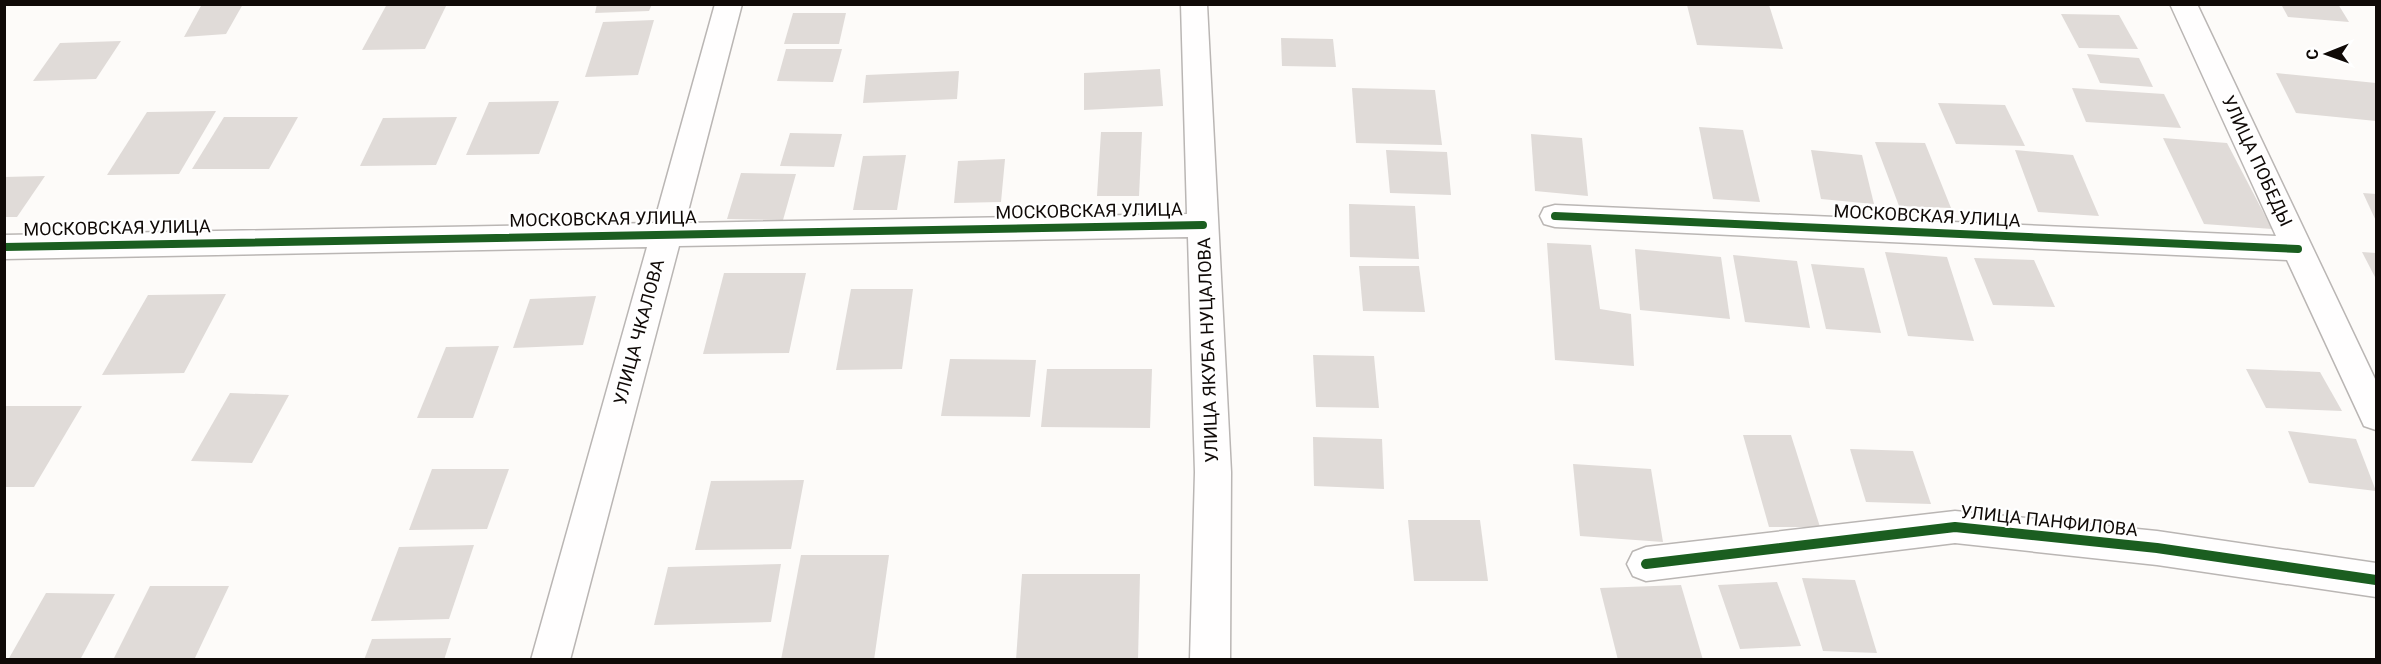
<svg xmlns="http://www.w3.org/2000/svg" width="2381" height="664" viewBox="0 0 2381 664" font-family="Roboto,sans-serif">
  <rect width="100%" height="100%" fill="#fdfbf9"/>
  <g fill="#e0dbd8">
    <polygon points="202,4 243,4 226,34 184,37"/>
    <polygon points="387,4 447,4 425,49 362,50"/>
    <polygon points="597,4 652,4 649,11 595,13"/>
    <polygon points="2281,4 2338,4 2349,22 2288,17"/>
    <polygon points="1687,5 1769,5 1783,49 1697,45"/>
    <polygon points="793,13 846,13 839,44 784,44"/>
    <polygon points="2061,14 2119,15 2138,49 2079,48"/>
    <polygon points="654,20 638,75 585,77 603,22"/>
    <polygon points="1281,38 1333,39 1336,67 1282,66"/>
    <polygon points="121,41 96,79 33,81 60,43"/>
    <polygon points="786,49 842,49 833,82 777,81"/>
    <polygon points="2087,54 2139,58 2153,87 2100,83"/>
    <polygon points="1160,69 1163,106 1084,110 1084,73"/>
    <polygon points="959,71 957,99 863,103 866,75"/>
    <polygon points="2276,73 2376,83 2376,121 2296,113"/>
    <polygon points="1352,88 1435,90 1442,145 1356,143"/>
    <polygon points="2072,88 2164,94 2181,128 2086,122"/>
    <polygon points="559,101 539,154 466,155 489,102"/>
    <polygon points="1938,103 2005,105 2025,146 1956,144"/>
    <polygon points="216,111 179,174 107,175 147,112"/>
    <polygon points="224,117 298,117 269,169 192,169"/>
    <polygon points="457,117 436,165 360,166 383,118"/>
    <polygon points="1699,127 1743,130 1760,202 1713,199"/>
    <polygon points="1101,132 1142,132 1139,196 1097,196"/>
    <polygon points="790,133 842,134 834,167 780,166"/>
    <polygon points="1531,134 1582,138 1588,196 1535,191"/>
    <polygon points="2163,138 2227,143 2272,229 2204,224"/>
    <polygon points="1875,142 1925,143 1951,208 1899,206"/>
    <polygon points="1386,150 1447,152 1451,195 1390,193"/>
    <polygon points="1811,150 1862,155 1874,204 1821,199"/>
    <polygon points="2015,150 2073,155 2099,216 2038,212"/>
    <polygon points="906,155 897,210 853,210 863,156"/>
    <polygon points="1005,159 1001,202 954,203 958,161"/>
    <polygon points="741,173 796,174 783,220 727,219"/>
    <polygon points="45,176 17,217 4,217 4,177"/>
    <polygon points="2363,193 2376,194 2376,221"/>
    <polygon points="1349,204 1415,206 1419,259 1350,257"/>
    <polygon points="1547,243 1591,245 1600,309 1631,314 1634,366 1555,360"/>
    <polygon points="1635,249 1721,257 1730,319 1640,310"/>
    <polygon points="1885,252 1947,257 1974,341 1908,336"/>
    <polygon points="2362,252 2376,253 2376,279"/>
    <polygon points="1733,255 1797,261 1810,328 1745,322"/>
    <polygon points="1974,258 2034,260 2055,307 1993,305"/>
    <polygon points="1811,264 1864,268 1881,333 1826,329"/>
    <polygon points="1359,266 1419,266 1425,312 1363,311"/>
    <polygon points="724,273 806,273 789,353 703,354"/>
    <polygon points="851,289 913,289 902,369 836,370"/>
    <polygon points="226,294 184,373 102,375 148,295"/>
    <polygon points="596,296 583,345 513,348 530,299"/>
    <polygon points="499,346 473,418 417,418 446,347"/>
    <polygon points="1313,355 1374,356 1379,408 1316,407"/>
    <polygon points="950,359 1036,360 1030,417 941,416"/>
    <polygon points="1047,369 1152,369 1150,428 1041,427"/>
    <polygon points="2246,369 2320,372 2342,411 2266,408"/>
    <polygon points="230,393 289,395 252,463 191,461"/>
    <polygon points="4,406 82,406 34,487 4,487"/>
    <polygon points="2288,431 2356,439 2376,491 2309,483"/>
    <polygon points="1743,435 1791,435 1820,527 1769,527"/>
    <polygon points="1313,437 1382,439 1384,489 1314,486"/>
    <polygon points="1850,449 1913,451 1931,504 1866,502"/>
    <polygon points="1573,464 1651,469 1663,542 1580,536"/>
    <polygon points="432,469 509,469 487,529 409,530"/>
    <polygon points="804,480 791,549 695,550 711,481"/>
    <polygon points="1408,520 1480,520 1488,581 1414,581"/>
    <polygon points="474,545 449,619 371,621 399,547"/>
    <polygon points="801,555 889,555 874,660 781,660"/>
    <polygon points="781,564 771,622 654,625 668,567"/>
    <polygon points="1022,574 1140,574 1138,660 1016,660"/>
    <polygon points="1802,578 1855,580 1877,653 1823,651"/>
    <polygon points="1777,582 1801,646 1740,649 1718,585"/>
    <polygon points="1681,585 1703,660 1618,660 1600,588"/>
    <polygon points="150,586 229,586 194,660 113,660"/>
    <polygon points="46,593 115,594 80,660 8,660"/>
    <polygon points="451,638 444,660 364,660 372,639"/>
  </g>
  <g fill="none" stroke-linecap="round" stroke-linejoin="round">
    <g stroke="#bab6b4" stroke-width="3">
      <g id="minor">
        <polygon points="715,4 742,4 685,223 1187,214 1181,4 1207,4 1231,472 1230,660 1190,660 1195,472 1188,237 679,246 570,660 531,660 647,247 4,259 4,235 654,223"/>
        <polygon points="2170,4 2197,4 2376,381 2376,430 2364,426 2287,260 1555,227 1544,224 1540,216 1544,208 1555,205 2276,236"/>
        <polygon points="1955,511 2157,531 2376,563 2376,597 2157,565 1955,543 1646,581 1633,576 1627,564 1633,552 1646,547"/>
      </g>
    </g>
    <use href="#minor" fill="#fffefe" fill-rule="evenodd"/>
    <g stroke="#fff" stroke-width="11">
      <g id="cycleway-far1">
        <polyline points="1555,216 2298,249"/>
        <polyline points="4,247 1203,225"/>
      </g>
    </g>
    <g stroke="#fff" stroke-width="14">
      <polyline id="cycleway" points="1646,564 1955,527 2157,548 2376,580"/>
    </g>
    <use href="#cycleway-far1" stroke="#1b5e20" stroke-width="8"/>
    <use href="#cycleway" stroke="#1b5e20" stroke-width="10"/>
  </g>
  <g text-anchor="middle" stroke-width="4.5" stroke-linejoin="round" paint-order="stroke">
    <g font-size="18" fill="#100a07" stroke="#fff">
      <text transform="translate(2257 161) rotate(65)" y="6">УЛИЦА ПОБЕДЫ</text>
      <text transform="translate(1089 211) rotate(-1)" y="6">МОСКОВСКАЯ УЛИЦА</text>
      <text transform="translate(1927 216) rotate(3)" y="6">МОСКОВСКАЯ УЛИЦА</text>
      <text transform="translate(603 219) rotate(-1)" y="6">МОСКОВСКАЯ УЛИЦА</text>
      <text transform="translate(117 228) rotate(-1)" y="6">МОСКОВСКАЯ УЛИЦА</text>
      <text transform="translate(639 332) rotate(-75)" y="6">УЛИЦА ЧКАЛОВА</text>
      <text transform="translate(1208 350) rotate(-92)" y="6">УЛИЦА ЯКУБА НУЦАЛОВА</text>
      <text transform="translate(2049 521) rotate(6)" y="6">УЛИЦА ПАНФИЛОВА</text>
    </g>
  </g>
  <rect width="2381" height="664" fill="none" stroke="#100a07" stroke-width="12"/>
  <g transform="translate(2327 54) rotate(269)" stroke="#ffffff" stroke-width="4.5" paint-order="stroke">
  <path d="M0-4.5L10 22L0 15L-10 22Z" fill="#100a07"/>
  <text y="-9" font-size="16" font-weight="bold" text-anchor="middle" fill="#100a07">С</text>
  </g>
</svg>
